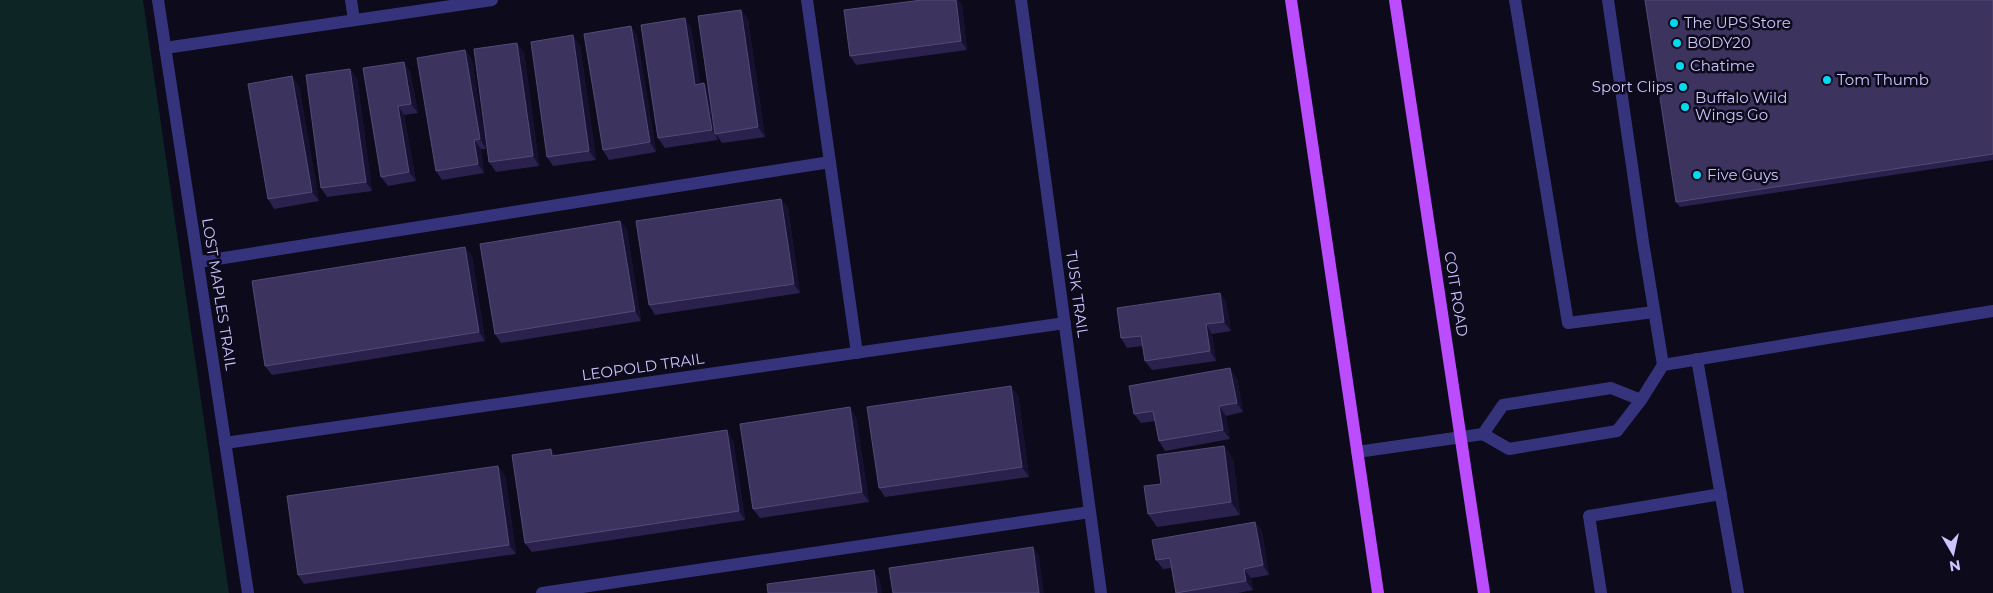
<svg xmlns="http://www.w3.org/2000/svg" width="1993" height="593" viewBox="0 0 1993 593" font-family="Montserrat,sans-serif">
  <rect width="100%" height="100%" fill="#0d0a1c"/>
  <polygon fill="#0d2625" points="0,0 143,0 229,593 0,593"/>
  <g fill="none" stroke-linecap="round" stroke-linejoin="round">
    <g stroke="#36337d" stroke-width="12">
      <polyline points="158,0 248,593"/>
      <polyline points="351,0 354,20"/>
      <polyline points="807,0 857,353"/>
      <polyline points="1021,0 1101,593"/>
      <polyline points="1515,0 1568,323 1654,312"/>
      <polyline points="1608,0 1643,242 1663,365"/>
      <polyline points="165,48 492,0"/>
      <polyline points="198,262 830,162"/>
      <polyline points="1697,359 1738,593"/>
      <polyline points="1483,434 1503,405 1611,388 1641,400"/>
      <polyline points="225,443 1065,323"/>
      <polyline points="1357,452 1483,434 1509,449 1617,431 1641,400 1663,365 1993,311"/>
      <polyline points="542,593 1090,512"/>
      <polyline points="1601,593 1589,516 1721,494"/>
    </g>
    <g stroke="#bb4dff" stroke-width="12">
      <polyline points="1291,0 1378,593"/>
      <polyline points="1395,0 1484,593"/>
    </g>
  </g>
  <g fill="#2a224c">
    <polygon points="922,0 958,0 962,5 967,50 856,65 850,56"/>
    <polygon points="1993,0 1993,160 1680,207 1676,202"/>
    <polygon points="741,10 748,19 765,137 722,143 718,137 718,140 665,148 658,138 691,27 700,84 704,83 709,89"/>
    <polygon points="631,26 637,36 656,152 609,160 603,150"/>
    <polygon points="580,45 596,160 553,166 547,157"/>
    <polygon points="465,50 472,60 486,149 481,149 484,173 442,180 436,171"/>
    <polygon points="524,52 539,166 496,172 489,162"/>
    <polygon points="363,68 410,71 418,113 404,115 416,181 388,186 381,177"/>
    <polygon points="357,78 372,191 327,197 321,188"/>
    <polygon points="299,86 319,201 274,209 268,199"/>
    <polygon points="781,199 788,208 800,293 655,315 649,305"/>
    <polygon points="620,221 627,230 641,321 501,343 495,334"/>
    <polygon points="472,256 485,341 272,375 265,366"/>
    <polygon points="1220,293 1226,302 1231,331 1212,334 1216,361 1152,370 1145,361 1143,346 1127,348 1121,338"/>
    <polygon points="1237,378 1243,412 1226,416 1230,439 1165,451 1159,441 1155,421 1141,423 1134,414"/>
    <polygon points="1018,395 1029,477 885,497 879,488"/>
    <polygon points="856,417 869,502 760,518 753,509"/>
    <polygon points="733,440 745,520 532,552 525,543 556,456"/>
    <polygon points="1224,446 1233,459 1240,515 1157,527 1148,514 1161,484"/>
    <polygon points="505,475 516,554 304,584 298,575"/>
    <polygon points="1255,522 1262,532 1269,575 1251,578 1253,590 1238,593 1176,593 1171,568 1163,569 1156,560"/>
  </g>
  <g fill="#171130">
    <polygon points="956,0 958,0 962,5 967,50 961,41"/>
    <polygon points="741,10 748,19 765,137 758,127"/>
    <polygon points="685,18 691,27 702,94 695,85"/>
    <polygon points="631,26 637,36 656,152 650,142"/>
    <polygon points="573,35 580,45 596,160 589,151"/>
    <polygon points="517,43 524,52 539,166 533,156"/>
    <polygon points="465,50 472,60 486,149 480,139"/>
    <polygon points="404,62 410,71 418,113 411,104"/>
    <polygon points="350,69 357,78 372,191 366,182"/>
    <polygon points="292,76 299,86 319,201 312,192"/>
    <polygon points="704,83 711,93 715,134 718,137 718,140 712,130"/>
    <polygon points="398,106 404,115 416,181 409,172"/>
    <polygon points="474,140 481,149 484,173 478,164"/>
    <polygon points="781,199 788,208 800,293 794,284"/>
    <polygon points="620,221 627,230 641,321 635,311"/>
    <polygon points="465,247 472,256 485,341 479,332"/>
    <polygon points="1220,293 1226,302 1231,331 1224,322"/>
    <polygon points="1206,324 1212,334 1216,361 1210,351"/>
    <polygon points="1230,368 1237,378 1243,412 1237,403"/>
    <polygon points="1011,386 1018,395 1029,477 1022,467"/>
    <polygon points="1219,406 1226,416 1230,439 1223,430"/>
    <polygon points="850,407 856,417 869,502 862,492"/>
    <polygon points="727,430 733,440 745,520 739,511"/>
    <polygon points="1224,446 1233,459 1240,515 1231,502"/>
    <polygon points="551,449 558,458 552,456"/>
    <polygon points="498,466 505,475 516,554 509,545"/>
    <polygon points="1255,522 1262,532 1269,575 1263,565"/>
    <polygon points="1033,547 1039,556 1044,593 1039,593"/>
    <polygon points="1244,569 1251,578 1253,590 1246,581"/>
    <polygon points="874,570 880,580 882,593 877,593"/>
  </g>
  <g fill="#3c345f" stroke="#524b78">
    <polygon points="922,0 956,0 961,41 850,56 844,10"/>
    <polygon points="1645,0 1993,0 1993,154 1676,202"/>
    <polygon points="741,10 758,127 715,134 698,16"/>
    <polygon points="685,18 695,85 704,83 712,130 658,138 641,25"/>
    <polygon points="631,26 650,142 603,150 584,34"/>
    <polygon points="573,35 589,151 547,157 531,42"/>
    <polygon points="517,43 533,156 489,162 474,49"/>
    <polygon points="465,50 480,139 474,140 478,164 436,171 417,58"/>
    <polygon points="404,62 411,104 398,106 409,172 381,177 363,68"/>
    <polygon points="350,69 366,182 321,188 306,75"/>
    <polygon points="292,76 312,192 268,199 248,84"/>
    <polygon points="781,199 794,284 649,305 636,221"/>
    <polygon points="620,221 635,311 495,334 480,244"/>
    <polygon points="465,247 479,332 265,366 252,281"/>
    <polygon points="1220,293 1224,322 1206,324 1210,351 1145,361 1141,336 1121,338 1117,308"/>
    <polygon points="1230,368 1237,403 1219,406 1223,430 1159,441 1153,411 1134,414 1129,386"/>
    <polygon points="1011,386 1022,467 879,488 867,407"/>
    <polygon points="850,407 862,492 753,509 740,424"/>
    <polygon points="727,430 739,511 525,543 512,455 551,449 552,456"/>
    <polygon points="1224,446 1231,502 1148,514 1144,486 1161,484 1157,455"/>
    <polygon points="498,466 509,545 298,575 287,496"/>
    <polygon points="1255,522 1263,565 1244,569 1246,581 1176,593 1170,558 1156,560 1152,540"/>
    <polygon points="1033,547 1039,593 893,593 889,568"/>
    <polygon points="874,570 877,593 768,593 767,584"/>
  </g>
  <g fill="#00daf1" stroke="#0d0a1c" stroke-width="2">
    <circle cx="1674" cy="23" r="5"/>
    <circle cx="1677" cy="43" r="5"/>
    <circle cx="1680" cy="66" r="5"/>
    <circle cx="1827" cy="80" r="5"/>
    <circle cx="1683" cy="87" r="5"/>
    <circle cx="1685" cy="107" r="5"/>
    <circle cx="1697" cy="175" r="5"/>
  </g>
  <g text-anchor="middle" stroke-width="5" stroke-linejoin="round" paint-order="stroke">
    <g font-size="15" fill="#ccc6ff" stroke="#0d0a1c" text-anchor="start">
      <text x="1684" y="28">The UPS Store</text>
      <text x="1687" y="48">BODY20</text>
      <text x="1690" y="71">Chatime</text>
      <text x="1837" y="85">Tom Thumb</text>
      <text x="1673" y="92" text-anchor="end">Sport Clips</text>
      <text x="1695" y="103">Buffalo Wild<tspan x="1695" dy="17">Wings Go</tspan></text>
      <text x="1707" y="180">Five Guys</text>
    </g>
    <g font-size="15" fill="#ccc6ff" stroke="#0d0a1c">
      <text transform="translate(219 294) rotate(81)" y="5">LOST MAPLES TRAIL</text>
      <text transform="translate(1077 294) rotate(82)" y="5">TUSK TRAIL</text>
      <text transform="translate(1456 294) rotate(81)" y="5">COIT ROAD</text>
      <text transform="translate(643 367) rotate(-8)" y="5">LEOPOLD TRAIL</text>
    </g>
  </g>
  <g transform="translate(1953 553) rotate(171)" stroke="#0d0a1c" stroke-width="4" paint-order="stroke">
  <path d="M0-4L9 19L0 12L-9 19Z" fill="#ccc6ff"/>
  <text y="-8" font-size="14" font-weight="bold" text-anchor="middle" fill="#ccc6ff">N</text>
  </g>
</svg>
